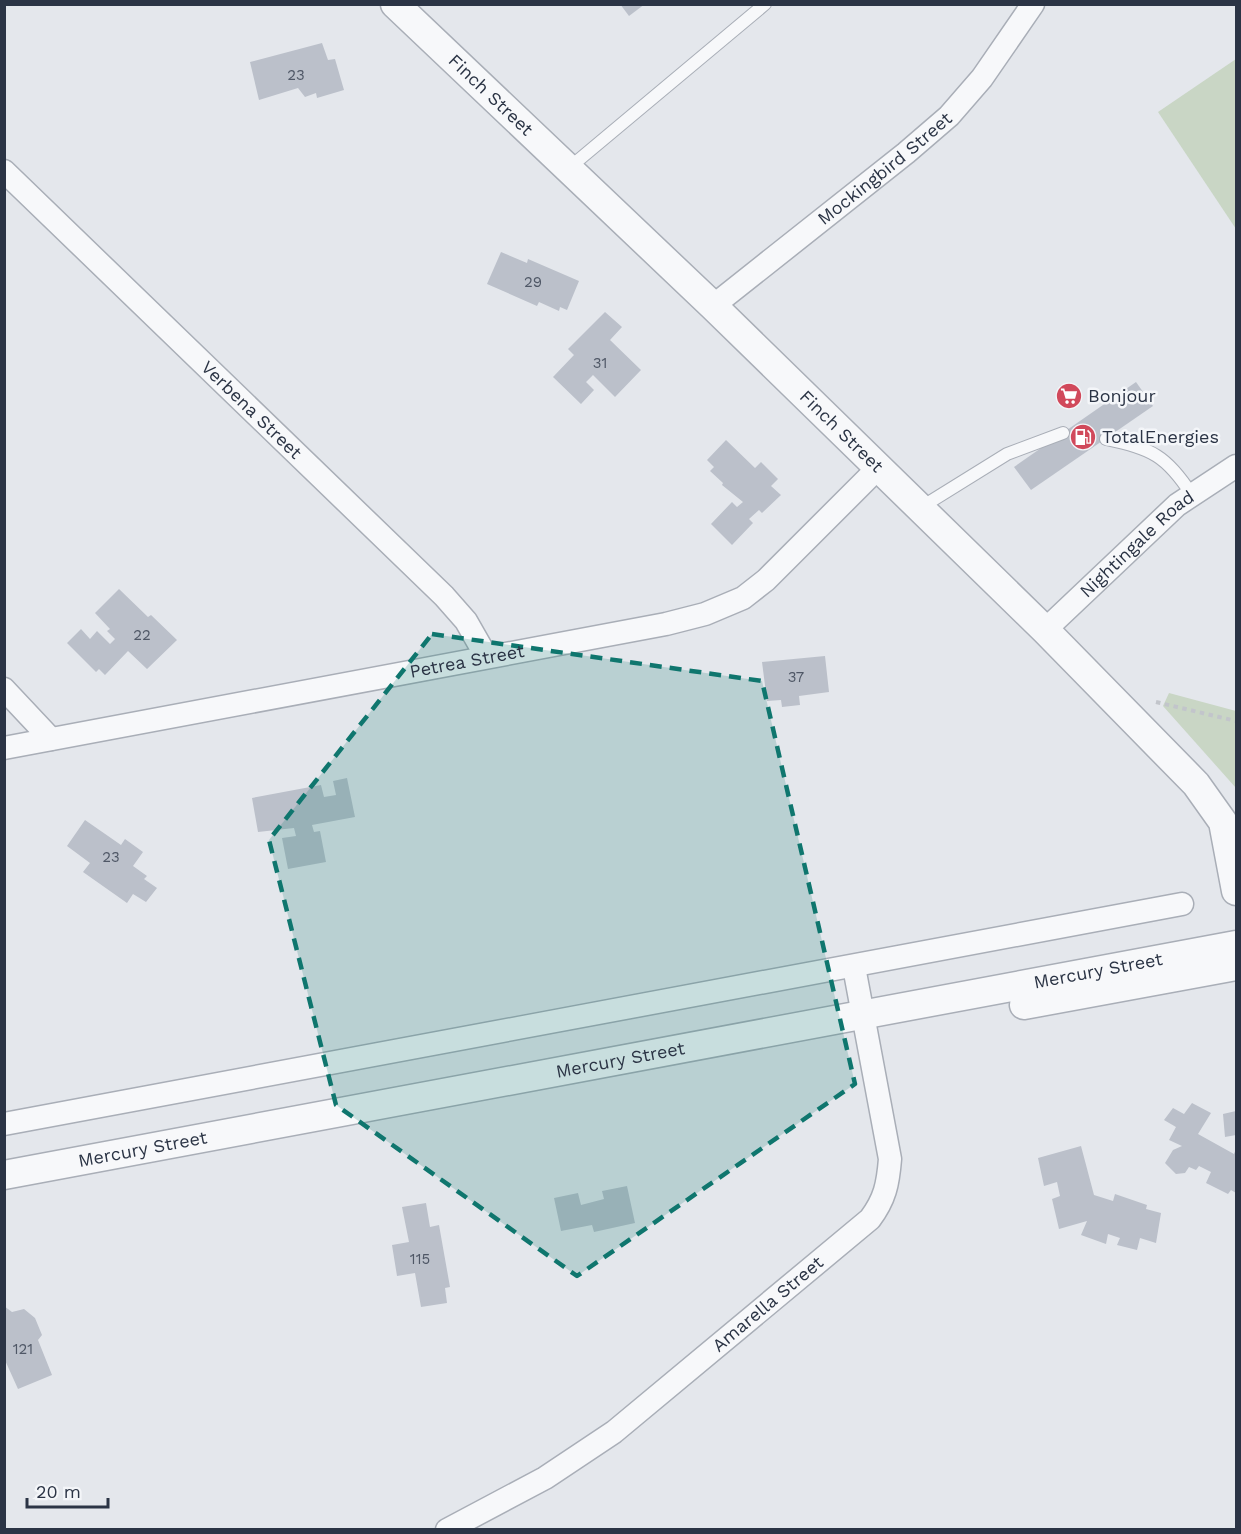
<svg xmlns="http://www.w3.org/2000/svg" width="1241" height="1534" viewBox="0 0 1241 1534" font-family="'Work Sans',sans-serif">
  <rect width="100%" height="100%" fill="#e4e7ec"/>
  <g fill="#c9d6c5">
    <polygon points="1236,59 1236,229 1158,112"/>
    <polygon points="1169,693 1236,711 1236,788 1163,706"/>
  </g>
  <g fill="#bbc0ca">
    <polygon points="620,4 645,4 629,16"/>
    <polygon points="322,43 328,60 335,59 344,90 317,98 316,93 305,97 298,88 259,100 250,62"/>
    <polygon points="501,252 527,263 528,259 579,281 567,310 560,307 559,311 539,302 537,306 487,284"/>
    <polygon points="605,312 622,327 610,340 641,370 615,397 593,375 586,382 594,390 581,404 553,377 574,355 568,349"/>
    <polygon points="1136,382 1153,406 1031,490 1014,467"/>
    <polygon points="726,440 755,468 761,462 778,479 771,486 781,495 762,513 759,510 749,519 753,523 732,545 711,524 732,502 737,507 743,502 722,485 723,483 710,471 714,467 707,460"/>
    <polygon points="119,589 148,617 151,615 177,640 147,669 128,651 105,675 99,669 96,672 67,643 81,629 90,639 97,631 110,644 115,639 107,631 110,629 95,613"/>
    <polygon points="825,656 829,692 799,696 800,705 782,707 781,700 767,701 762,662"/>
    <polygon points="347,778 355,817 312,825 314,832 320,831 326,862 288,869 282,838 296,836 294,828 258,832 252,798 321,785 324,797 336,795 333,781"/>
    <polygon points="85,820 121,845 125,839 143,852 133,866 147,876 144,879 157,888 146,902 133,894 127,903 83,872 90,863 67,846"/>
    <polygon points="1192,1103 1211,1113 1198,1134 1234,1154 1236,1149 1236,1193 1231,1190 1228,1194 1206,1183 1211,1172 1199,1166 1196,1170 1189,1167 1185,1173 1176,1174 1165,1163 1173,1150 1182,1146 1169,1140 1176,1127 1164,1120 1173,1108 1184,1114"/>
    <polygon points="1236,1111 1236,1135 1225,1137 1223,1114"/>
    <polygon points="1081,1146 1094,1195 1113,1201 1115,1194 1147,1205 1146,1209 1161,1213 1156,1243 1140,1238 1137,1250 1117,1245 1120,1238 1108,1234 1106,1244 1081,1235 1087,1221 1059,1229 1052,1199 1060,1196 1057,1182 1044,1186 1038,1158"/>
    <polygon points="627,1186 635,1223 594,1232 592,1225 561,1231 554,1198 578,1193 581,1205 604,1199 602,1191"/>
    <polygon points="426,1203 430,1227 439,1225 450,1287 445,1288 447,1303 421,1307 415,1273 397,1276 392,1245 409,1242 402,1207"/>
    <polygon points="4,1306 12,1312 24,1309 35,1318 42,1335 38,1340 52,1375 18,1389 4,1358"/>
  </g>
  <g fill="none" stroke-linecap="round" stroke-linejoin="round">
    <g stroke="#a9aeb7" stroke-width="14">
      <g id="service">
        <polyline points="569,168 765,4"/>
        <path d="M1106,439C1152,449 1166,455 1192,495"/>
        <polyline points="920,508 1007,454 1063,433"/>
      </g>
    </g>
    <g stroke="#a9aeb7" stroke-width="25">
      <g id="minor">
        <path id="s1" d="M4,171L444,596L466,621L486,656"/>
        <path id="s2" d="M713,306L906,153L949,116L982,78L1033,4"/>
        <path id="s3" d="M1045,630L1177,505L1236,466"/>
        <polyline points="4,689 51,739"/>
        <path id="s4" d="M4,748L666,624L705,614L743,598L766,580L877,469"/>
        <polyline points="4,1124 1182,904"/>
        <path id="s5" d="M447,1530L545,1478L614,1432L870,1219C885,1199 888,1184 890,1159L854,967"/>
      </g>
    </g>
    <g stroke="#a9aeb7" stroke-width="31">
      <g id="tertiary">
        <path id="s6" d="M395,4L713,306L1045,630L1196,784L1223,822L1236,891"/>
        <polyline points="1024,1005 1236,966"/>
        <path id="s7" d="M4,1175L1236,945"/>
      </g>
    </g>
    <polyline stroke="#c2c5cb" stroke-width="4" stroke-dasharray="4.5 4.5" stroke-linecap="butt" points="1156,702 1236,721"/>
    <use href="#service" stroke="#f7f8fa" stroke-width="12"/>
    <use href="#minor" stroke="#f7f8fa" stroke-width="22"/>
    <use href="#tertiary" stroke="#f7f8fa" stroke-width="28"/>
  </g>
  <path fill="#0f766e" fill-opacity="0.2" stroke="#0f766e" stroke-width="4.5" stroke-dasharray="12 8" stroke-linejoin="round" d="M432,634L762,681L855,1084L577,1276L336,1105L269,840Z"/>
  <defs>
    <g id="supermarket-disc" transform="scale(1.35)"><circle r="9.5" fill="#d1495b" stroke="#f4f6f9"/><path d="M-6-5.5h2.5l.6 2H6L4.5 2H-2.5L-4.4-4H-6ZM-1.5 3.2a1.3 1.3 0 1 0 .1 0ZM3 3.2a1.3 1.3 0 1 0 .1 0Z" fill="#fff"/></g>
    <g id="fuel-disc" transform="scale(1.35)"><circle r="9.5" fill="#d1495b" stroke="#f4f6f9"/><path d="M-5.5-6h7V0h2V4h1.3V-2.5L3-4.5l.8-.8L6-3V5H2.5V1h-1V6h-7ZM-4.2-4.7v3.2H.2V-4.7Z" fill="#fff"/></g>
  </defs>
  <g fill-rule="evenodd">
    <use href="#supermarket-disc" x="1069" y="396"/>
    <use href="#fuel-disc" x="1083" y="437"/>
  </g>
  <g text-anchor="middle" stroke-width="5" stroke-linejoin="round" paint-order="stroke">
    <g font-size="15" fill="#4f5766">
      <text x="296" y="80">23</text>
      <text x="533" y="287">29</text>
      <text x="600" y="368">31</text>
      <text x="142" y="640">22</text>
      <text x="796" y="682">37</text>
      <text x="111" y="862">23</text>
      <text x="420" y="1264">115</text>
      <text x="23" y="1354">121</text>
    </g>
    <g font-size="18" fill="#2b3445" stroke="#f4f6f9">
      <text dy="6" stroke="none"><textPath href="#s6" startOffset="132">Finch Street</textPath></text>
      <text dy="6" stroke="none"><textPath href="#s2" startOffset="220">Mockingbird Street</textPath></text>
      <text dy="6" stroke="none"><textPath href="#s1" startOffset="344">Verbena Street</textPath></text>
      <text dy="6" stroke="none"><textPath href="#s6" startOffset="618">Finch Street</textPath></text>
      <text dy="6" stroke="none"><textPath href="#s3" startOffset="126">Nightingale Road</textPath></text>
      <text dy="6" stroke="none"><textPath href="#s4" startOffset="471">Petrea Street</textPath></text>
      <text dy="6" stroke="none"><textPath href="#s7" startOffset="1113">Mercury Street</textPath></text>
      <text dy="6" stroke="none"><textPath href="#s7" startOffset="627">Mercury Street</textPath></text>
      <text dy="6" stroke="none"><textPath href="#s7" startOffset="141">Mercury Street</textPath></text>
      <text dy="6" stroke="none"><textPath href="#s5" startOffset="394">Amarella Street</textPath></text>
    </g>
    <g font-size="18" fill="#2b3445" stroke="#f4f6f9" text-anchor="start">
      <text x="1088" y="402">Bonjour</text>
      <text x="1102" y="443">TotalEnergies</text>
    </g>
  </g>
  <rect width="1241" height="1534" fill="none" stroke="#2b3445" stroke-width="12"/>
  <path d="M27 1498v9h81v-9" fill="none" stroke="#2b3445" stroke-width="3"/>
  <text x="36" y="1498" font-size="18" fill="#2b3445" stroke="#f4f6f9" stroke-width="4.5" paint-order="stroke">20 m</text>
</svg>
